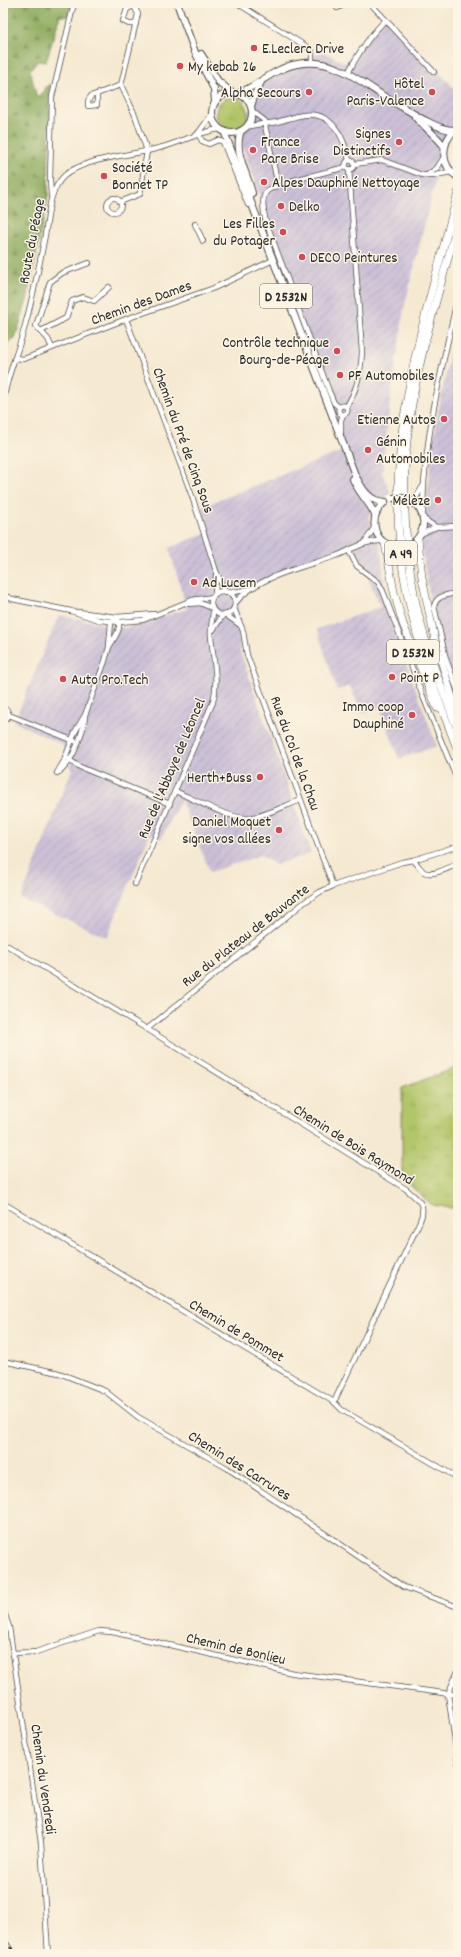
<svg xmlns="http://www.w3.org/2000/svg" width="461" height="1957" viewBox="0 0 461 1957" font-family="Dekko,sans-serif">
  <defs>
    <pattern id="industrial-furrows" width="10" height="10" patternUnits="userSpaceOnUse"><rect width="10" height="10" fill="#cabfd6"/><path d="M-1 1l2-2M0 10L10 0M9 11l2-2" fill="none" stroke="#aea4b8"/></pattern>
    <pattern id="grass-tufts" width="24" height="20" patternUnits="userSpaceOnUse"><rect width="24" height="20" fill="#b2c569"/><path d="M3 7l-1-3M5 7V3M7 7l1-3M15 17l-1-3M17 17v-4M19 17l1-3" fill="none" stroke="#99a95b"/></pattern>
    <pattern id="forest-firs" width="22" height="20" patternUnits="userSpaceOnUse"><rect width="22" height="20" fill="#8daa5d"/><path d="M5 1l3.5 6h-7zM16 11l3.5 6h-7z" fill="#738b4d"/></pattern>
  </defs>
  <rect width="100%" height="100%" fill="#fcf5e5"/>
  <filter id="ink" filterUnits="userSpaceOnUse"><feTurbulence type="fractalNoise" baseFrequency=".025" numOctaves="2"/><feDisplacementMap in="SourceGraphic" scale="8" xChannelSelector="R" yChannelSelector="G"/><feConvolveMatrix kernelMatrix="1 2 1 2 8 2 1 2 1" color-interpolation-filters="sRGB"/></filter>
  <filter id="wash" filterUnits="userSpaceOnUse"><feTurbulence type="fractalNoise" baseFrequency=".012" numOctaves="4" result="noise"/><feDisplacementMap in="SourceGraphic" scale="16" xChannelSelector="R" yChannelSelector="G"/><feGaussianBlur stdDeviation="0.9" result="paint"/><feColorMatrix in="noise" values="0 0 0 0 0 0 0 0 0 0 0 0 0 0 0 0 0 1.4 0 .05"/><feComposite in="paint" operator="in"/></filter>
  <g filter="url(#wash)">
    <rect width="100%" height="100%" fill="#f6e9d1"/>
    <g fill="url(#industrial-furrows)">
      <polygon points="383,15 457,91 458,121 441,146 441,157 405,304 390,402 382,473 390,492 369,516 381,546 386,610 437,746 399,759 380,707 362,713 350,686 337,690 317,629 381,607 353,544 248,587 238,607 240,651 311,853 276,865 261,855 210,872 181,800 161,839 150,834 107,937 21,899 72,769 62,744 14,722 59,615 125,628 187,609 169,548 207,533 198,508 345,450 240,138 258,86 291,65 323,52 345,63"/>
      <polygon points="458,310 458,703 445,666 431,606 421,544 434,434"/>
    </g>
    <g fill="url(#grass-tufts)" stroke="#6e784a">
      <circle cx="232" cy="113" r="16"/>
      <polygon points="458,1067 458,1209 432,1205 402,1178 402,1088"/>
    </g>
    <polygon fill="url(#forest-firs)" stroke="#5c6a44" points="4,3 71,3 68,16 60,16 46,62 38,61 30,70 37,98 50,83 48,196 27,300 15,339 3,347"/>
  </g>
  <g filter="url(#ink)">
    <g fill="none" stroke-linecap="round" stroke-linejoin="round">
      <g stroke="#494844" stroke-width="6">
        <g id="minor">
          <polyline points="237,3 307,47 312,52 312,62"/>
          <polyline points="370,3 434,72"/>
          <polyline points="337,8 348,3"/>
          <path d="M348,73C358,54 370,34 386,20"/>
          <polyline points="97,94 97,105 88,106 88,101 91,96 121,85"/>
          <polyline points="252,111 265,121"/>
          <polyline points="264,121 278,185"/>
          <path d="M246,127C256,124 267,124 277,122C286,120 295,116 304,115C332,111 344,137 349,160"/>
          <polyline points="199,132 212,114"/>
          <polyline points="198,133 202,141 209,144 218,140 223,142 248,205"/>
          <circle cx="350" cy="165" r="4.5"/>
          <polyline points="355,164 382,160 422,175 432,176 451,172"/>
          <polyline points="427,175 437,168 444,157"/>
          <polyline points="51,195 50,181 52,97 74,3"/>
          <circle cx="114" cy="205" r="7"/>
          <polyline points="120,202 140,194 147,151 135,115 121,85 138,14 134,6 127,9 123,21 129,24 136,24"/>
          <polyline points="195,224 203,241"/>
          <polyline points="126,319 192,496 216,571 225,592"/>
          <polyline points="41,331 66,318 72,301 83,297 94,301 109,287"/>
          <polyline points="52,348 48,339 36,326 50,282 62,273 89,263"/>
          <polyline points="15,358 24,359 126,319 214,288 273,260"/>
          <path d="M3,403C6,379 16,357 23,333C32,301 39,268 45,235C49,215 48,192 64,176C85,157 132,156 159,148C180,143 198,132 220,129"/>
          <circle cx="343" cy="410" r="4.5"/>
          <path d="M339,407L334,403L329,391L265,219C264,210 261,200 266,192C273,183 332,171 346,167"/>
          <path d="M346,407C357,391 361,372 362,352L349,169"/>
          <polyline points="341,432 341,420 343,415"/>
          <polyline points="409,500 417,496 423,486"/>
          <path d="M423,514C423,441 442,367 458,296"/>
          <polyline points="424,519 436,527"/>
          <polyline points="421,534 436,527 458,526"/>
          <polyline points="365,542 374,528"/>
          <polyline points="349,551 357,566 378,582 383,591 422,694 458,782"/>
          <circle cx="223" cy="603" r="12"/>
          <path d="M458,592C448,596 437,594 434,606L446,659L458,692"/>
          <polyline points="229,593 250,589"/>
          <polyline points="215,594 216,575"/>
          <polyline points="3,595 12,599 71,611 99,620 120,622 143,620 192,600 213,597"/>
          <path d="M235,603C257,576 304,567 336,556C351,550 365,540 382,541"/>
          <polyline points="187,604 200,603 212,608"/>
          <polyline points="234,608 243,631 247,655 333,886"/>
          <polyline points="78,612 117,617 154,614"/>
          <polyline points="226,615 240,625"/>
          <polyline points="213,630 223,615"/>
          <polyline points="3,709 7,710 9,715 77,742"/>
          <polyline points="3,718 7,718 9,715"/>
          <polyline points="65,757 80,767 170,804"/>
          <path d="M59,772C72,764 84,731 85,716"/>
          <path d="M57,773L64,761L75,732L85,715L105,661L109,647L111,622L117,617C123,628 115,637 109,647"/>
          <path d="M175,791C194,799 229,819 248,818C263,817 286,805 301,800"/>
          <path d="M413,860C417,863 420,869 424,872C433,877 449,867 458,864"/>
          <path d="M135,884L213,702C219,679 213,659 211,636C210,627 213,619 213,610"/>
          <path d="M3,943L147,1029L406,1189C418,1200 427,1204 420,1221L334,1402"/>
          <polyline points="147,1029 306,901 320,892 333,886 402,862 413,860 458,846"/>
          <polyline points="3,1203 334,1402 342,1410 458,1478"/>
          <polyline points="3,1361 59,1373 105,1391 138,1417 227,1468 404,1587 458,1607"/>
          <polyline points="3,1609 9,1627 41,1843 48,1954"/>
          <polyline points="13,1653 36,1652 99,1631 112,1632 293,1673 458,1695"/>
          <polyline points="458,1671 448,1694 458,1762"/>
        </g>
      </g>
      <g stroke="#494844" stroke-width="8">
        <g id="major">
          <polyline points="177,3 195,52 214,89 215,102"/>
          <polyline points="201,54 218,81 232,93"/>
          <circle cx="232" cy="113" r="20"/>
          <path d="M237,94C258,86 274,68 297,64C332,57 357,79 385,97C398,105 411,112 424,120C435,125 443,130 455,130"/>
          <polyline points="251,106 255,94 261,82"/>
          <polyline points="415,117 438,139 445,147"/>
          <path d="M456,129C440,143 440,166 458,177"/>
          <path d="M224,131L355,475C362,488 368,501 385,502"/>
          <path d="M241,131C233,151 247,172 252,193"/>
          <path d="M353,479C358,493 369,501 375,515"/>
          <path d="M412,501C426,512 427,529 415,541"/>
          <path d="M385,502C368,516 372,541 394,547"/>
        </g>
      </g>
      <g stroke="#494844" stroke-width="8">
        <g id="highway">
          <path d="M458,193C423,327 378,452 407,593C418,647 438,699 458,751"/>
          <path d="M458,221C441,287 418,355 409,424C401,482 404,541 415,599C424,644 442,688 458,731"/>
          <polyline points="418,539 422,578 435,640 458,717"/>
          <polyline points="385,543 394,592 403,624 437,708"/>
        </g>
      </g>
      <use href="#minor" stroke="#fff" stroke-width="4.5"/>
      <use href="#major" stroke="#fff" stroke-width="6"/>
      <use href="#highway" stroke="#fff" stroke-width="7"/>
      <g stroke="#2b2b2b" stroke-width="3">
        <polyline id="rail" points="3,1936 15,1954"/>
      </g>
      <use href="#rail" stroke="#fcf5e5" stroke-width="1.5" stroke-dasharray="4.5" stroke-linecap="butt"/>
      <g stroke="#494844" stroke-width="8" stroke-linecap="butt">
        <g id="major-bridge">
          <polyline points="392,498 404,498 412,501"/>
          <polyline points="394,547 405,547 415,542"/>
        </g>
      </g>
      <use href="#major-bridge" stroke="#fff" stroke-width="6"/>
    </g>
  </g>
  <g fill="#d1495b" stroke="#fcf5e5" stroke-width="1.5">
    <circle cx="254" cy="48" r="4"/>
    <circle cx="180" cy="66" r="4"/>
    <circle cx="309" cy="92" r="4"/>
    <circle cx="432" cy="92" r="4"/>
    <circle cx="399" cy="142" r="4"/>
    <circle cx="253" cy="150" r="4"/>
    <circle cx="104" cy="176" r="4"/>
    <circle cx="264" cy="182" r="4"/>
    <circle cx="281" cy="206" r="4"/>
    <circle cx="283" cy="232" r="4"/>
    <circle cx="302" cy="257" r="4"/>
    <circle cx="337" cy="351" r="4"/>
    <circle cx="340" cy="375" r="4"/>
    <circle cx="444" cy="419" r="4"/>
    <circle cx="368" cy="450" r="4"/>
    <circle cx="438" cy="500" r="4"/>
    <circle cx="194" cy="582" r="4"/>
    <circle cx="392" cy="677" r="4"/>
    <circle cx="63" cy="679" r="4"/>
    <circle cx="412" cy="715" r="4"/>
    <circle cx="260" cy="777" r="4"/>
    <circle cx="279" cy="830" r="4"/>
  </g>
  <g text-anchor="middle" stroke-width="3" stroke-linejoin="round" paint-order="stroke">
    <g fill="#fcf5e5" stroke="#6a6863" stroke-width="1">
      <rect x="260" y="284" width="52" height="24" rx="3"/>
      <rect x="385" y="541" width="32" height="24" rx="3"/>
      <rect x="387" y="640" width="52" height="24" rx="3"/>
    </g>
    <g font-size="14" font-weight="bold" fill="#2b2b2b">
      <text x="286" y="301">D 2532N</text>
      <text x="401" y="558">A 49</text>
      <text x="413" y="657">D 2532N</text>
    </g>
    <g font-size="15" fill="#2b2b2b" stroke="#fcf5e5" text-anchor="start">
      <text x="262" y="53">E.Leclerc Drive</text>
      <text x="188" y="71">My kebab 26</text>
      <text x="424" y="88" text-anchor="end">Hôtel<tspan x="424" dy="17">Paris-Valence</tspan></text>
      <text x="301" y="97" text-anchor="end">Alpha Secours</text>
      <text x="391" y="138" text-anchor="end">Signes<tspan x="391" dy="17">Distinctifs</tspan></text>
      <text x="261" y="146">France<tspan x="261" dy="17">Pare Brise</tspan></text>
      <text x="112" y="172">Société<tspan x="112" dy="17">Bonnet TP</tspan></text>
      <text x="272" y="187">Alpes Dauphiné Nettoyage</text>
      <text x="289" y="211">Delko</text>
      <text x="275" y="228" text-anchor="end">Les Filles<tspan x="275" dy="17">du Potager</tspan></text>
      <text x="310" y="262">DECO Peintures</text>
      <text x="329" y="347" text-anchor="end">Contrôle technique<tspan x="329" dy="17">Bourg-de-Péage</tspan></text>
      <text x="348" y="380">PF Automobiles</text>
      <text x="436" y="424" text-anchor="end">Etienne Autos</text>
      <text x="376" y="446">Génin<tspan x="376" dy="17">Automobiles</tspan></text>
      <text x="430" y="505" text-anchor="end">Mélèze</text>
      <text x="202" y="587">Ad Lucem</text>
      <text x="400" y="682">Point P</text>
      <text x="71" y="684">Auto Pro.Tech</text>
      <text x="404" y="711" text-anchor="end">Immo coop<tspan x="404" dy="17">Dauphiné</tspan></text>
      <text x="252" y="782" text-anchor="end">Herth+Buss</text>
      <text x="271" y="826" text-anchor="end">Daniel Moquet<tspan x="271" dy="17">signe vos allées</tspan></text>
    </g>
    <g font-size="15" fill="#2b2b2b" stroke="#fcf5e5">
      <text transform="translate(31 241) rotate(-79)" y="5">Route du Péage</text>
      <text transform="translate(141 302) rotate(-20)" y="5">Chemin des Dames</text>
      <text transform="translate(184 440) rotate(70)" y="5">Chemin du Pré de Cinq Sous</text>
      <text transform="translate(296 753) rotate(70)" y="5">Rue du Col de la Chau</text>
      <text transform="translate(171 768) rotate(-67)" y="5">Rue de l'Abbaye de Léoncel</text>
      <text transform="translate(245 935) rotate(-38)" y="5">Rue du Plateau de Bouvante</text>
      <text transform="translate(354 1144) rotate(32)" y="5">Chemin de Bois Raymond</text>
      <text transform="translate(237 1330) rotate(31)" y="5">Chemin de Pommet</text>
      <text transform="translate(240 1465) rotate(32)" y="5">Chemin des Carrures</text>
      <text transform="translate(236 1648) rotate(13)" y="5">Chemin de Bonlieu</text>
      <text transform="translate(44 1779) rotate(82)" y="5">Chemin du Vendredi</text>
    </g>
  </g>
  <rect width="461" height="1957" fill="none" stroke="#fcf5e5" stroke-width="16"/>
</svg>
